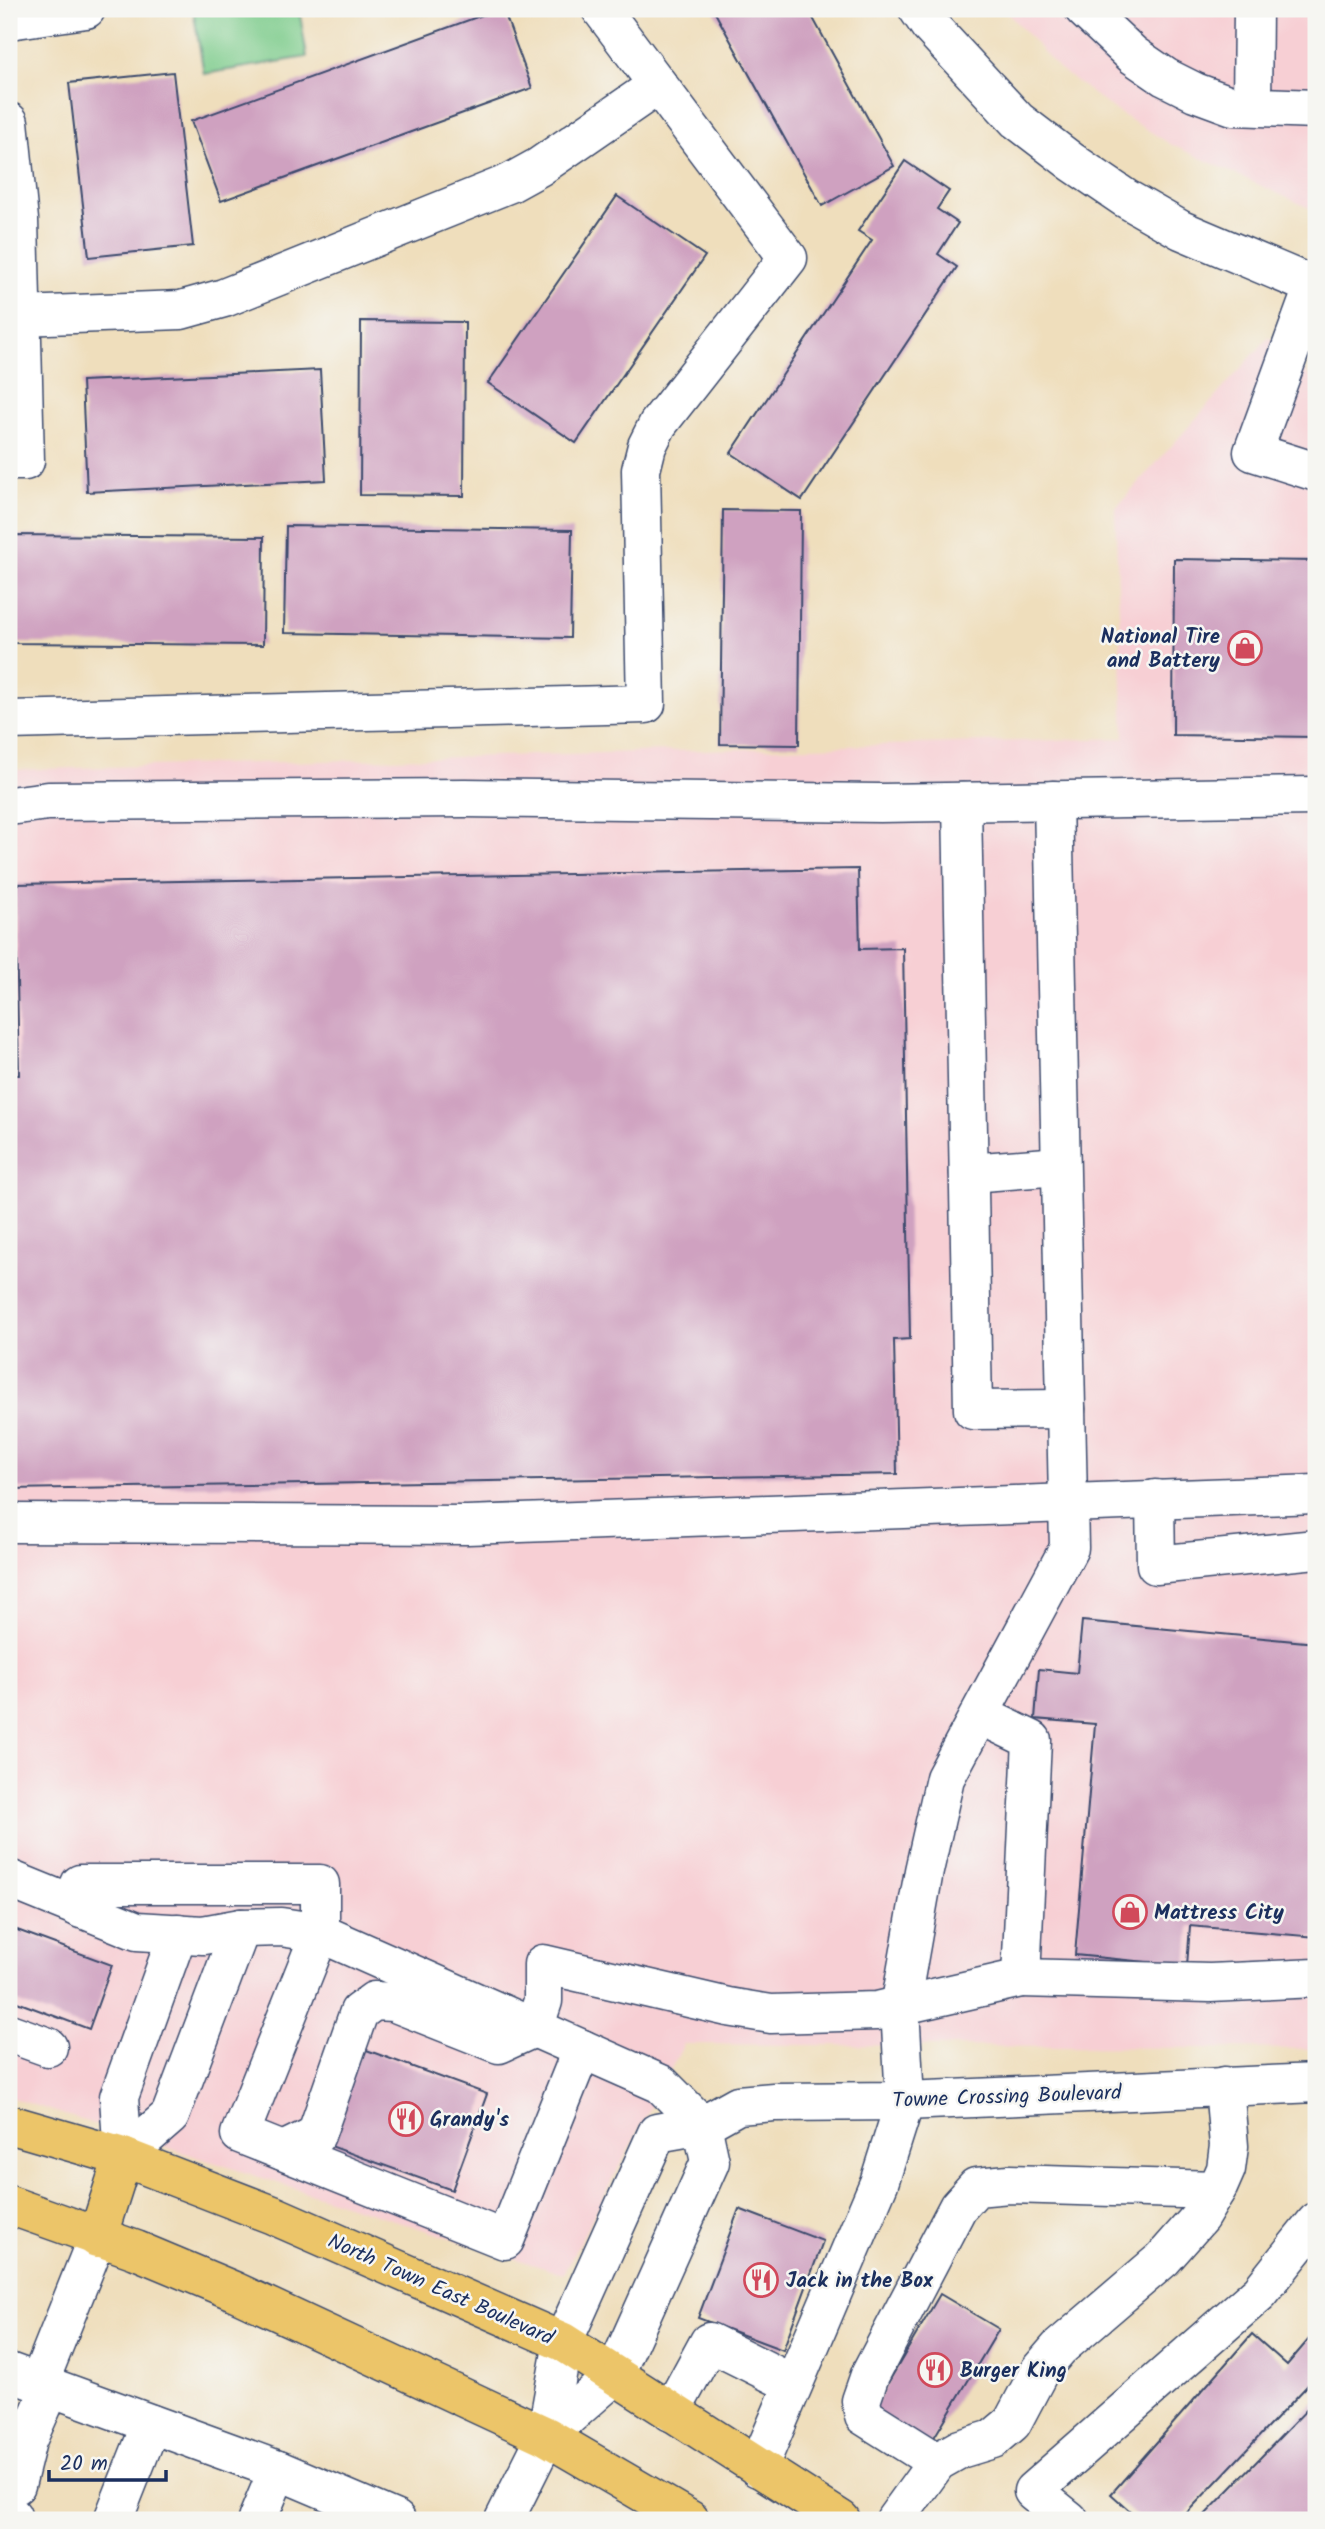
<svg xmlns="http://www.w3.org/2000/svg" width="1325" height="2529" viewBox="0 0 1325 2529" font-family="Kalam,sans-serif">
  <rect width="100%" height="100%" fill="#f6f6f2"/>
  <filter id="ink" filterUnits="userSpaceOnUse"><feTurbulence type="fractalNoise" baseFrequency=".0143" numOctaves="2"/><feDisplacementMap in="SourceGraphic" scale="14" xChannelSelector="R" yChannelSelector="G"/><feConvolveMatrix kernelMatrix="1 2 1 2 8 2 1 2 1" color-interpolation-filters="sRGB"/></filter>
  <filter id="wash" filterUnits="userSpaceOnUse"><feTurbulence type="fractalNoise" baseFrequency=".00686" numOctaves="4" result="noise"/><feDisplacementMap in="SourceGraphic" scale="28" xChannelSelector="R" yChannelSelector="G"/><feGaussianBlur stdDeviation="1.57" result="paint"/><feColorMatrix in="noise" values="0 0 0 0 0 0 0 0 0 0 0 0 0 0 0 0 0 1.4 0 .05"/><feComposite in="paint" operator="in"/></filter>
  <g filter="url(#wash)">
    <rect width="100%" height="100%" fill="#efdebc"/>
    <g fill="#f7cfd4">
      <polygon points="1004,9 1316,9 1316,211 1172,145 1116,111 1059,69"/>
      <polygon points="1269,337 1316,382 1316,2049 684,2044 563,2274 9,2097 9,770 1124,738 1115,509"/>
    </g>
    <polygon fill="#7ecc8c" stroke="#4c7e75" stroke-width="2" points="193,9 299,9 307,57 204,74"/>
    <g id="blocks">
      <g fill="#cfa1c0">
        <polygon points="499,9 503,9 532,88 221,201 191,121"/>
        <polygon points="713,9 808,9 894,166 822,206"/>
        <polygon points="173,72 193,246 89,257 69,83"/>
        <polygon points="905,161 949,191 937,209 958,223 938,254 957,267 802,500 731,453 872,240 858,231"/>
        <polygon points="617,196 705,256 576,443 488,383"/>
        <polygon points="361,321 465,322 464,496 360,495"/>
        <polygon points="320,370 326,480 87,492 82,381"/>
        <polygon points="723,510 801,511 799,745 720,744"/>
        <polygon points="286,526 572,530 570,638 284,633"/>
        <polygon points="9,535 264,537 263,645 9,643"/>
        <polygon points="1174,559 1316,561 1316,737 1173,735"/>
        <polygon points="858,869 860,949 903,948 910,1339 894,1340 897,1474 9,1489 9,1075 19,1075 15,884"/>
        <polygon points="1082,1621 1316,1643 1316,1937 1190,1926 1187,1966 1075,1955 1095,1724 1035,1719 1039,1669 1077,1673"/>
        <polygon points="9,1927 112,1965 89,2029 9,1999"/>
        <polygon points="361,2048 487,2094 452,2190 325,2144"/>
        <polygon points="739,2209 823,2241 783,2350 698,2318"/>
        <polygon points="940,2294 999,2329 929,2446 871,2412"/>
        <polygon points="1316,2331 1316,2390 1309,2384 1180,2520 1140,2520 1111,2494 1252,2334 1287,2365"/>
        <polygon points="1314,2402 1316,2405 1316,2520 1200,2520"/>
      </g>
    </g>
  </g>
  <g filter="url(#ink)">
    <use href="#blocks" fill-opacity="0" stroke="#3b496c" stroke-width="2"/>
    <g fill="none" stroke-linecap="round" stroke-linejoin="round">
      <g stroke="#3b496c" stroke-width="41">
        <g id="minor">
          <polyline points="918,9 929,25 1017,120 1072,162 1125,198 1181,230 1316,287"/>
          <polyline points="1084,9 1133,55 1165,77 1195,92 1233,106 1316,109"/>
          <polyline points="9,20 86,9"/>
          <polyline points="1252,106 1253,9"/>
          <polyline points="9,122 19,220 25,461 9,461"/>
          <polyline points="1314,285 1253,452 1316,472"/>
          <polyline points="21,316 181,310 224,298 510,183 539,167 658,85"/>
          <polyline points="9,720 646,704 641,470 647,446 658,424 788,258 601,9"/>
          <polyline points="962,802 973,1410 1066,1409"/>
          <polyline points="9,806 48,801 466,798 880,803 1316,796"/>
          <polyline points="969,1173 1060,1166"/>
          <polyline points="1155,1499 1156,1565 1316,1549"/>
          <polyline points="9,1523 467,1525 1316,1494"/>
          <polyline points="9,1879 137,1931 203,1935 241,1928 281,1927 320,1933 661,2084 702,2125"/>
          <polyline points="81,1909 80,1884 320,1884 320,1933 240,2134 505,2240 582,2049"/>
          <polyline points="1021,1978 1210,1983 1316,1978"/>
          <polyline points="9,2033 48,2047"/>
          <polyline points="283,2151 316,2135 359,2012 374,2001 393,2002 499,2044 534,2028 543,2001 543,1964 728,2007 771,2014 877,2011 1021,1978 1032,1740 980,1715"/>
          <polyline points="123,2157 170,2116 241,1928"/>
          <polyline points="123,2157 119,2097 178,1933"/>
          <polyline points="9,2372 278,2470"/>
          <polyline points="39,2383 97,2238"/>
          <polyline points="671,2412 709,2342 793,2384"/>
          <polyline points="546,2436 614,2376 710,2162 702,2125"/>
          <polyline points="937,2462 864,2416 861,2401 870,2375 958,2207 976,2187 1009,2184 1216,2190"/>
          <polyline points="758,2468 879,2183 905,2101 900,2007 924,1871 945,1778 1069,1548 1053,800"/>
          <polyline points="16,2485 27,2441 51,2387"/>
          <polyline points="11,2520 12,2516"/>
          <polyline points="113,2520 151,2424"/>
          <polyline points="257,2520 278,2470 396,2520"/>
          <polyline points="504,2520 546,2436 563,2342 657,2133 702,2125 738,2105 774,2102 905,2101 1316,2083"/>
          <polyline points="895,2520 937,2462 960,2449 993,2439 1012,2423 1040,2370 1059,2348 1163,2259 1200,2217 1219,2185 1226,2169 1229,2146 1224,2086"/>
          <polyline points="1069,2520 1033,2491 1260,2292 1316,2222"/>
        </g>
      </g>
      <g stroke="#3b496c" stroke-width="41">
        <g id="major">
          <polyline points="9,2124 123,2157 273,2215 563,2342 841,2520"/>
          <polyline points="9,2205 136,2250 234,2291 546,2436 690,2520"/>
          <polyline points="97,2238 123,2157"/>
        </g>
      </g>
      <use href="#minor" stroke="#fff" stroke-width="38"/>
      <use href="#major" stroke="#ecc569" stroke-width="38"/>
    </g>
  </g>
  <defs>
    <g id="shop-ring" transform="scale(1.75)"><circle r="9.5" fill="#f6f6f2" stroke="#d1495b" stroke-width="1.5"/><path d="M-5-2.5h2.3a2.7 3.5 0 0 1 5.4 0H5L5.5 6h-11ZM-1.5-2.5h3a1.5 2.3 0 0 0-3 0Z" fill="#d1495b"/></g>
    <g id="restaurant-ring" transform="scale(1.75)"><circle r="9.5" fill="#f6f6f2" stroke="#d1495b" stroke-width="1.5"/><path d="M-5-6h1v4h1v-4h1v4h1v-4h1v5L-1.5 .5V6h-2V.5L-5-1ZM5-6V6H3V1.5H1.5Q1.5-4 5-6Z" fill="#d1495b"/></g>
  </defs>
  <g fill-rule="evenodd">
    <use href="#shop-ring" x="1245" y="648"/>
    <use href="#shop-ring" x="1130" y="1912"/>
    <use href="#restaurant-ring" x="406" y="2119"/>
    <use href="#restaurant-ring" x="761" y="2280"/>
    <use href="#restaurant-ring" x="935" y="2370"/>
  </g>
  <g text-anchor="middle" stroke-width="5" stroke-linejoin="round" paint-order="stroke">
    <g font-size="21" font-weight="bold" fill="#1b2f5e" stroke="#f6f6f2" text-anchor="start">
      <text x="1220" y="643" text-anchor="end">National Tire<tspan x="1220" dy="24">and Battery</tspan></text>
      <text x="1154" y="1919">Mattress City</text>
      <text x="430" y="2126">Grandy's</text>
      <text x="786" y="2287">Jack in the Box</text>
      <text x="960" y="2377">Burger King</text>
    </g>
    <g font-size="21" fill="#1b2f5e" stroke="#f6f6f2">
      <text transform="translate(1007 2096) rotate(-2)" y="7">Towne Crossing Boulevard</text>
      <text transform="translate(441 2289) rotate(24)" y="7">North Town East Boulevard</text>
    </g>
  </g>
  <rect width="1325" height="2529" fill="none" stroke="#f6f6f2" stroke-width="35"/>
  <path d="M49 2470v10h117v-10" fill="none" stroke="#1b2f5e" stroke-width="3.5"/>
  <text x="60" y="2470" font-size="21" fill="#1b2f5e" stroke="#f6f6f2" stroke-width="5" paint-order="stroke">20 m</text>
</svg>
